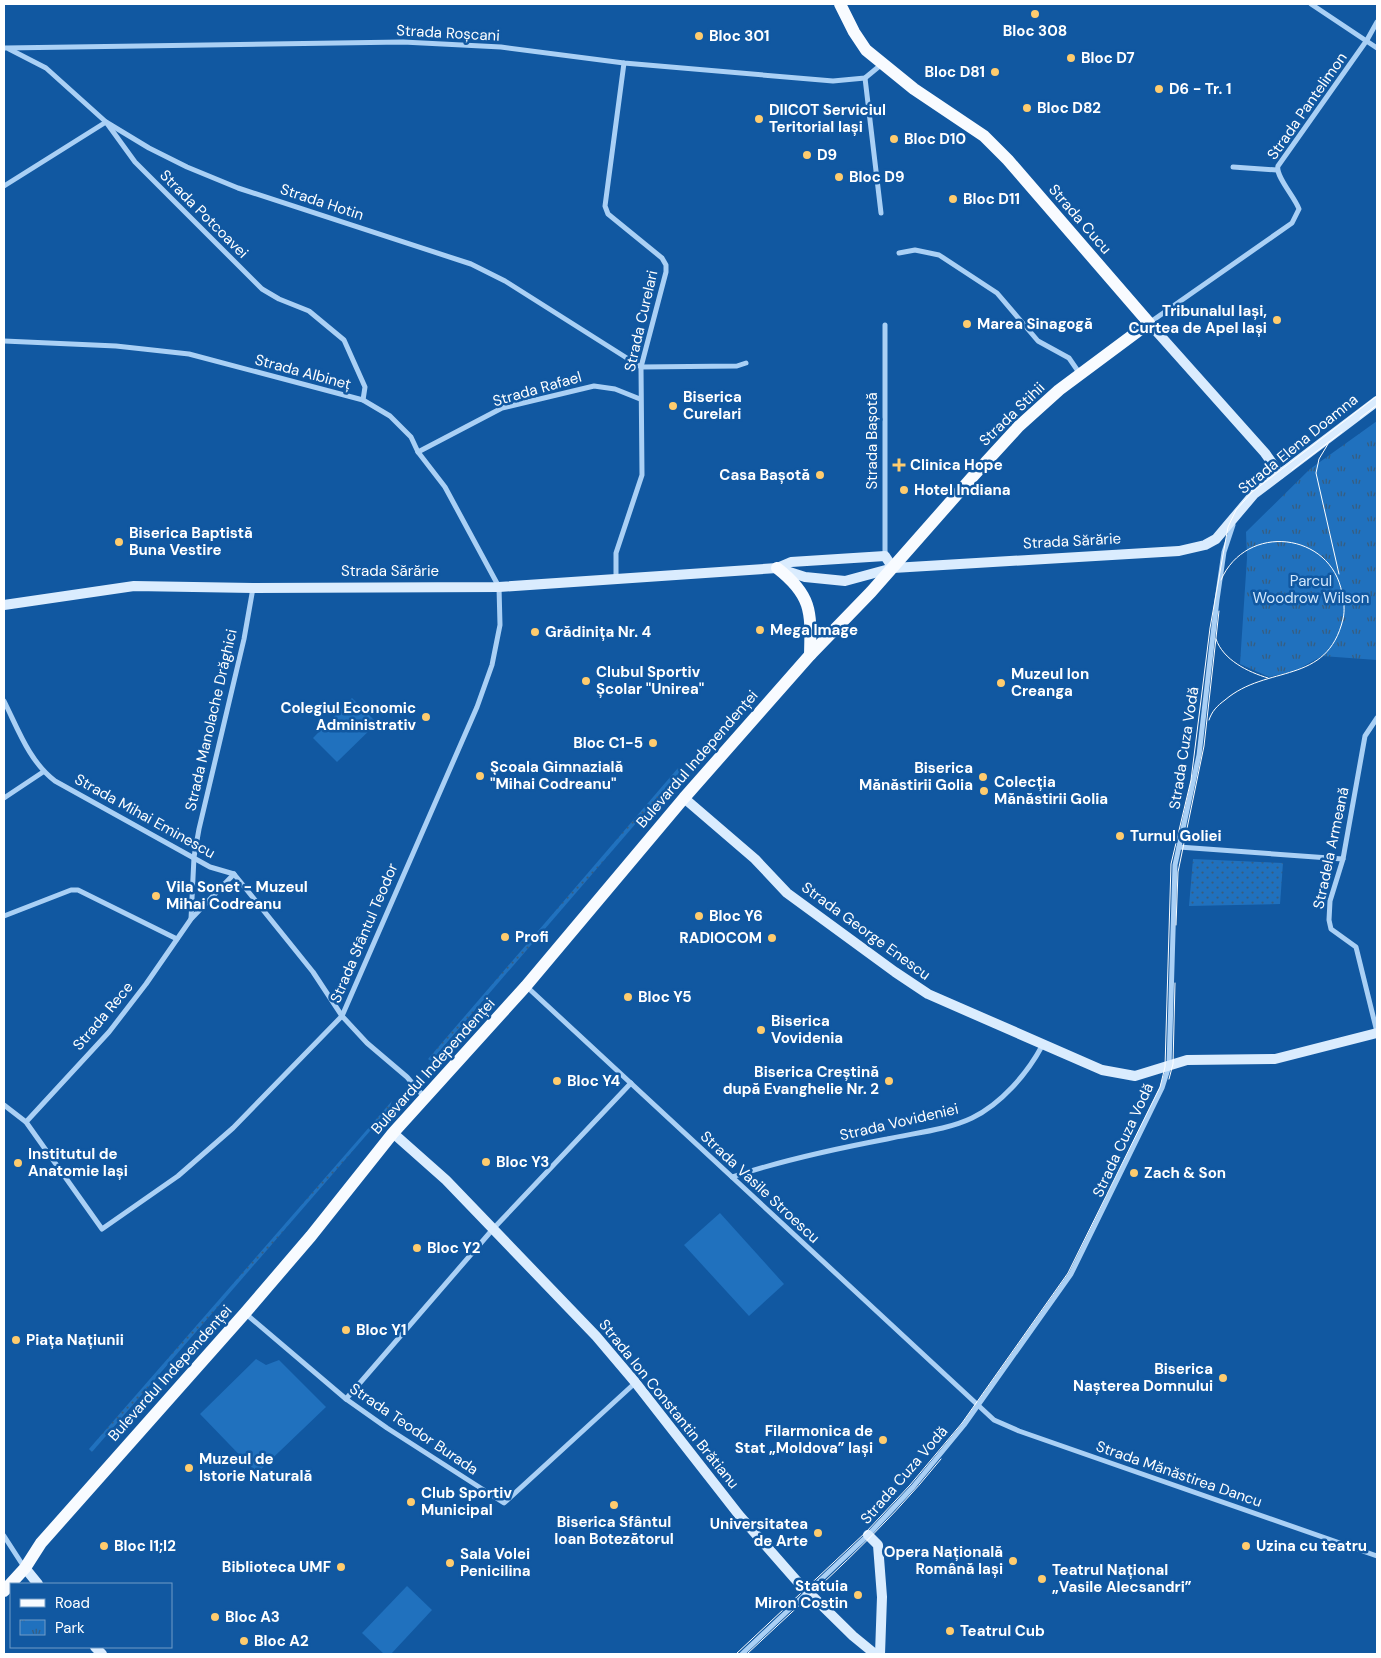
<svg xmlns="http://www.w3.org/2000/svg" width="1381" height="1658" viewBox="0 0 1381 1658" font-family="'DM Sans',sans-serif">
  <defs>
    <pattern id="grass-dots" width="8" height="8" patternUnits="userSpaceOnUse" patternTransform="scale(1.25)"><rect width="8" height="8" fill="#2071be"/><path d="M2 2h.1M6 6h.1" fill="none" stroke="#385d7f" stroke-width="1.8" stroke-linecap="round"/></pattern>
    <pattern id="park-tufts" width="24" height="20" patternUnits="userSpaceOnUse" patternTransform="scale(1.25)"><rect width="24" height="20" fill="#2071be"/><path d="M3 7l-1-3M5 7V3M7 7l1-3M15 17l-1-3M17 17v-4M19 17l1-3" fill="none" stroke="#385d7f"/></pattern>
  </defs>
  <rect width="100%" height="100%" fill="#1158a1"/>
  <g fill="url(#grass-dots)">
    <polygon points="678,768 681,771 431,1061 428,1059"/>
    <polygon points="1193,859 1283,863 1280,904 1189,906"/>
    <polygon points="392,1101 389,1109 92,1452 89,1449"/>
  </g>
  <polygon fill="url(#park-tufts)" points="1377,421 1377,660 1322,656 1295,671 1269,677 1240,664 1247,558 1246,532 1310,469"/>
  <g fill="#2071be">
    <polygon points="352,698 377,723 337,762 313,738"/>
    <polygon points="720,1213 784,1284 749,1316 684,1245"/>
    <polygon points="256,1359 266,1365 279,1360 326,1407 257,1473 200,1414"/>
    <polygon points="407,1586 432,1610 391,1654 384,1654 362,1633"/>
  </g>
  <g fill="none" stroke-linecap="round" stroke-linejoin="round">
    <g stroke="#aad0f5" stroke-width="5">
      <polyline points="1311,4 1377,48"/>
      <polyline points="5,48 403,42 501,47 624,63 833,81 865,78 882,64"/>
      <polyline points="9,49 46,68 106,122 149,148 187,167 238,188 471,264 505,281 641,367"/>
      <polyline points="865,78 881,213"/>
      <polyline points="1233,167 1277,170"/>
      <polyline points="4,186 106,122 135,162 262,289 279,299 309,311 344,340 365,387 363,400"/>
      <polyline points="899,253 915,250 939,255 997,293 1038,341 1069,358 1080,374"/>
      <path d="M1149,323L1292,223L1299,209C1295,197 1275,176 1278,166L1367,40L1377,22"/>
      <polyline points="4,341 116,346 189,354 363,400 390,416 411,437 418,452 445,487 499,587 500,625 492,665 477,707 342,1016 233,1128 178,1176 102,1229 26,1122 4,1105"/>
      <polyline points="641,367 737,366 746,363"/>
      <polyline points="418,452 502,408 594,386 615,389 640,399"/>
      <polyline points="885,556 885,325"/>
      <polyline points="616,579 616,553 642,475 641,367 666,272 666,265 662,258 608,214 605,206 624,63"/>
      <path d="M4,701C18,729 29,761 55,781L210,867L234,874L313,972L342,1016L367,1043L407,1077L425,1098"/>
      <polyline points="1377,718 1365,736 1343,859 1330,901 1329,920 1331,929 1356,947 1377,1032"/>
      <polyline points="4,798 43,772"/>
      <polyline points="1179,847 1343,859"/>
      <polyline points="4,916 71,890 78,890 177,939"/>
      <polyline points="191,919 194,857 199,829 244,639 253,588"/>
      <polyline points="526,986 994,1420 1019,1431 1377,1556"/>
      <polyline points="26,1122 109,1032 146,984 191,919 234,874"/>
      <path d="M732,1177C783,1160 834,1149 887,1139C914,1133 947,1130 972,1118C1001,1104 1027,1074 1042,1046"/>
      <polyline points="246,1314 346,1399 387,1428 504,1503 635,1383"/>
      <polyline points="346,1399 493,1229 631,1083"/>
      <polyline points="4,1536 24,1567"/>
      <polyline points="742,1654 868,1535 913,1487 964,1425 1071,1274 1162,1088 1169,1066 1175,865 1199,755 1217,600 1224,552 1233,525"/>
    </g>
    <g stroke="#daecfe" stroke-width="10">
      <polyline points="1149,323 1265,453 1280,474"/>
      <polyline points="777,568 791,562 885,556 893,568"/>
      <polyline points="4,605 134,586 253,588 499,587 777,568 805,577 845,581 893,568 1179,551 1205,545 1216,539 1254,494 1377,401"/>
      <polyline points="684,798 755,859 787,893 895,972 928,994 1102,1070 1135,1076 1187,1060 1275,1059 1377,1033"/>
      <polyline points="393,1133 446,1180 596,1336 635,1382 739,1515 796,1580 853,1636 875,1654"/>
      <polyline points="868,1535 878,1545 882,1597 880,1654"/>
      <polyline points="25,1568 38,1584"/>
      <polyline points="95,1647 102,1654"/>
    </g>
    <g stroke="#f8fbff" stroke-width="12">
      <path d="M777,568C813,596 811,613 810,655"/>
      <polyline points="4,1591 25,1568 41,1543 245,1313 311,1236 393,1133 526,986 684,798 810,655 871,592 975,474 1019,426 1059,390 1149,323 1008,160 984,136 914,89 866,50 854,32 840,4"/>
    </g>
    <g stroke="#fff" stroke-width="1">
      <polyline points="1360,418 1377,405"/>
      <polyline points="1328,444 1319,459 1316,473 1339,574"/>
      <polyline points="1292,470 1342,432"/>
      <path d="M1216,639C1223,660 1248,672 1268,678"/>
      <path d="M1209,720C1212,711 1217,706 1225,700C1267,664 1327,686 1343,619C1345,611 1344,601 1342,593C1331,532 1246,522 1221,580"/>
      <polyline points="1176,925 1178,872 1204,746 1219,611"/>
      <polyline points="1169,1079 1173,1064 1175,983"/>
      <polyline points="736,1654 866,1532 910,1485 962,1423 1068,1273 1160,1087 1165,1067 1171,864 1191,780 1210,628 1228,527 1236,510 1252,492 1377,396"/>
      <path d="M747,1654C814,1591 883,1531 941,1459"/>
    </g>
  </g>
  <g fill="#ffcc6e" stroke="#1158a1" stroke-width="2">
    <circle cx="1035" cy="14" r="5"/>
    <circle cx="699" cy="36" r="5"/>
    <circle cx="1071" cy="58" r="5"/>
    <circle cx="995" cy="72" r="5"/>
    <circle cx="1159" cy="89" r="5"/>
    <circle cx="1027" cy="108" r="5"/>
    <circle cx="759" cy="119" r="5"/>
    <circle cx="894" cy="139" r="5"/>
    <circle cx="807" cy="155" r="5"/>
    <circle cx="839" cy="177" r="5"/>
    <circle cx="953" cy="199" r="5"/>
    <circle cx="1277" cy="320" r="5"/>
    <circle cx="967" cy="324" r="5"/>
    <circle cx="673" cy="406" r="5"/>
    <path d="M896.5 457.5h5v5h5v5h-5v5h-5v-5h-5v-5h5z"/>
    <circle cx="820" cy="475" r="5"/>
    <circle cx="904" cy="490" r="5"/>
    <circle cx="119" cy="542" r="5"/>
    <circle cx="760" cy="630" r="5"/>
    <circle cx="535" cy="632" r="5"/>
    <circle cx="586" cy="681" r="5"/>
    <circle cx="1001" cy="683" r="5"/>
    <circle cx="426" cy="717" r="5"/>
    <circle cx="653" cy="743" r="5"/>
    <circle cx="480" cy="776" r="5"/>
    <circle cx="983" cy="777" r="5"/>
    <circle cx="984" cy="791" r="5"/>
    <circle cx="1120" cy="836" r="5"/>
    <circle cx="156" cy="896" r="5"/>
    <circle cx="699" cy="916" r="5"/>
    <circle cx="505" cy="937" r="5"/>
    <circle cx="772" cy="938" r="5"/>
    <circle cx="628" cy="997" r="5"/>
    <circle cx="761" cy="1030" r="5"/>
    <circle cx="557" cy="1081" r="5"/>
    <circle cx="889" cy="1081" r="5"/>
    <circle cx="486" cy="1162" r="5"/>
    <circle cx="18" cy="1163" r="5"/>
    <circle cx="1134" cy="1173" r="5"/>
    <circle cx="417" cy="1248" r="5"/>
    <circle cx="346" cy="1330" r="5"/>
    <circle cx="16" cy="1340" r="5"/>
    <circle cx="1223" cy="1378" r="5"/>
    <circle cx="883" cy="1440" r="5"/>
    <circle cx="189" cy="1468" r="5"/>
    <circle cx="411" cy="1502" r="5"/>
    <circle cx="614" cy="1505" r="5"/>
    <circle cx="818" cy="1533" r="5"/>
    <circle cx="104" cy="1546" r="5"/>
    <circle cx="1246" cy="1546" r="5"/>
    <circle cx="1013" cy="1561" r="5"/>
    <circle cx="450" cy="1563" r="5"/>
    <circle cx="341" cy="1567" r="5"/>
    <circle cx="1042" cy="1579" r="5"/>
    <circle cx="858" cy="1595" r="5"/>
    <circle cx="215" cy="1617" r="5"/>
    <circle cx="950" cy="1631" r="5"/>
    <circle cx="244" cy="1641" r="5"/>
  </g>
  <g text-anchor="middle" stroke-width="5" stroke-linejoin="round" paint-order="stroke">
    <g font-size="15" font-weight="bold" fill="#fff" stroke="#1158a1" text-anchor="start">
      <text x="1035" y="36" text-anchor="middle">Bloc 308</text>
      <text x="709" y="41">Bloc 301</text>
      <text x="1081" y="63">Bloc D7</text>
      <text x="985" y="77" text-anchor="end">Bloc D81</text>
      <text x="1169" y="94">D6 - Tr. 1</text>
      <text x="1037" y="113">Bloc D82</text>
      <text x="769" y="115">DIICOT Serviciul<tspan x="769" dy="17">Teritorial Iași</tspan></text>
      <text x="904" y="144">Bloc D10</text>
      <text x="817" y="160">D9</text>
      <text x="849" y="182">Bloc D9</text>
      <text x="963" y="204">Bloc D11</text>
      <text x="1267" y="316" text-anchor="end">Tribunalul Iași,<tspan x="1267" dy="17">Curtea de Apel Iași</tspan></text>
      <text x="977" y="329">Marea Sinagogă</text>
      <text x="683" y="402">Biserica<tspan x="683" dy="17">Curelari</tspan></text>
      <text x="910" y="470">Clinica Hope</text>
      <text x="810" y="480" text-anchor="end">Casa Bașotă</text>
      <text x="914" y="495">Hotel Indiana</text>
      <text x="129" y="538">Biserica Baptistă<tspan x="129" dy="17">Buna Vestire</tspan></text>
      <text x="770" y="635">Mega Image</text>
      <text x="545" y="637">Grădinița Nr. 4</text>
      <text x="596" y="677">Clubul Sportiv<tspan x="596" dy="17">Școlar "Unirea"</tspan></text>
      <text x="1011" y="679">Muzeul Ion<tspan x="1011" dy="17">Creanga</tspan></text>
      <text x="416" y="713" text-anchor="end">Colegiul Economic<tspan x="416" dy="17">Administrativ</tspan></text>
      <text x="643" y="748" text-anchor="end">Bloc C1-5</text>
      <text x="490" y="772">Școala Gimnazială<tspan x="490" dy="17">"Mihai Codreanu"</tspan></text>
      <text x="973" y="773" text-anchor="end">Biserica<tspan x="973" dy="17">Mănăstirii Golia</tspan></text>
      <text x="994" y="787">Colecția<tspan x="994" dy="17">Mănăstirii Golia</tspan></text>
      <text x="1130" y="841">Turnul Goliei</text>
      <text x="166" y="892">Vila Sonet - Muzeul<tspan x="166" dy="17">Mihai Codreanu</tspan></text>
      <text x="709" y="921">Bloc Y6</text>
      <text x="515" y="942">Profi</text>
      <text x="762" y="943" text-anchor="end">RADIOCOM</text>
      <text x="638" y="1002">Bloc Y5</text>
      <text x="771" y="1026">Biserica<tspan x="771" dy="17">Vovidenia</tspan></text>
      <text x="879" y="1077" text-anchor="end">Biserica Creștină<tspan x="879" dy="17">după Evanghelie Nr. 2</tspan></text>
      <text x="567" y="1086">Bloc Y4</text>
      <text x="28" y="1159">Institutul de<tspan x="28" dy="17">Anatomie Iași</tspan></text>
      <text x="496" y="1167">Bloc Y3</text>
      <text x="1144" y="1178">Zach &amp; Son</text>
      <text x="427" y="1253">Bloc Y2</text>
      <text x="356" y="1335">Bloc Y1</text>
      <text x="26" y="1345">Piața Națiunii</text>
      <text x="1213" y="1374" text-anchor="end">Biserica<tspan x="1213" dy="17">Nașterea Domnului</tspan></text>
      <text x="873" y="1436" text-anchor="end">Filarmonica de<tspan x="873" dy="17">Stat „Moldova” Iași</tspan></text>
      <text x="199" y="1464">Muzeul de<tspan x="199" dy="17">Istorie Naturală</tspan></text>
      <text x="421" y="1498">Club Sportiv<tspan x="421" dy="17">Municipal</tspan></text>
      <text x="614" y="1527" text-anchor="middle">Biserica Sfântul<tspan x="614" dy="17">Ioan Botezătorul</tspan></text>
      <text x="808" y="1529" text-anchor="end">Universitatea<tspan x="808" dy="17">de Arte</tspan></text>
      <text x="114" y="1551">Bloc I1;I2</text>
      <text x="1256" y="1551">Uzina cu teatru</text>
      <text x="1003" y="1557" text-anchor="end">Opera Națională<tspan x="1003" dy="17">Română Iași</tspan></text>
      <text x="460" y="1559">Sala Volei<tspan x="460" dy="17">Penicilina</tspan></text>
      <text x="331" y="1572" text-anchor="end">Biblioteca UMF</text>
      <text x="1052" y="1575">Teatrul Național<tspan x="1052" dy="17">„Vasile Alecsandri”</tspan></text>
      <text x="848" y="1591" text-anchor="end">Statuia<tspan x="848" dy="17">Miron Costin</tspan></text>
      <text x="225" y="1622">Bloc A3</text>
      <text x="960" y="1636">Teatrul Cub</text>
      <text x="254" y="1646">Bloc A2</text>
    </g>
    <g font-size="15" fill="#fff" stroke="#1158a1">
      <text transform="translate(448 33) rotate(3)" y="5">Strada Roșcani</text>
      <text transform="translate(1307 106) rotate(-55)" y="5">Strada Pantelimon</text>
      <text transform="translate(322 202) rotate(18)" y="5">Strada Hotin</text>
      <text transform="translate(204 214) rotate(45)" y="5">Strada Potcoavei</text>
      <text transform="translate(1080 219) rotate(49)" y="5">Strada Cucu</text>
      <text transform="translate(641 321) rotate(-77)" y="5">Strada Curelari</text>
      <text transform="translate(303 372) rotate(15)" y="5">Strada Albineț</text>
      <text transform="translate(537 389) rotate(-16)" y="5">Strada Rafael</text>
      <text transform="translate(1012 414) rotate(-44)" y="5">Strada Stihii</text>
      <text transform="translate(872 441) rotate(-90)" y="5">Strada Bașotă</text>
      <text transform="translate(1298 444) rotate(-39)" y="5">Strada Elena Doamna</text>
      <text transform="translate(1072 541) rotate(-3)" y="5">Strada Sărărie</text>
      <text x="390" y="576">Strada Sărărie</text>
      <text transform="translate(211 720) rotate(-77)" y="5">Strada Manolache Drăghici</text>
      <text transform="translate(1184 748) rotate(-81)" y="5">Strada Cuza Vodă</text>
      <text transform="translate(697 759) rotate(-49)" y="5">Bulevardul Independenței</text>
      <text transform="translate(145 816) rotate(29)" y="5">Strada Mihai Eminescu</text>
      <text transform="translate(1331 848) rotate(-78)" y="5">Stradela Armeană</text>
      <text transform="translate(866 931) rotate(36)" y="5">Strada George Enescu</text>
      <text transform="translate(364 933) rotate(-67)" y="5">Strada Sfântul Teodor</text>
      <text transform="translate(103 1016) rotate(-50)" y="5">Strada Rece</text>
      <text transform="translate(433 1066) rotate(-48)" y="5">Bulevardul Independenței</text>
      <text transform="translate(899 1122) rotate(-13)" y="5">Strada Vovideniei</text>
      <text transform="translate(1123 1140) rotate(-65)" y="5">Strada Cuza Vodă</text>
      <text transform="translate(760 1187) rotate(43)" y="5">Strada Vasile Stroescu</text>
      <text transform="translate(170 1373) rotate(-48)" y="5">Bulevardul Independenței</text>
      <text transform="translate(669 1404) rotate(51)" y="5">Strada Ion Constantin Brătianu</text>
      <text transform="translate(414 1429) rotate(34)" y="5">Strada Teodor Burada</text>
      <text transform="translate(1179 1474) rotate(19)" y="5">Strada Mănăstirea Dancu</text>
      <text transform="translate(904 1475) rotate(-49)" y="5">Strada Cuza Vodă</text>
    </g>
    <g font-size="15" fill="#d3e9fe" stroke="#1158a1">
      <text x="1311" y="586">Parcul<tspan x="1311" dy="17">Woodrow Wilson</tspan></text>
    </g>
  </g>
  <rect width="1381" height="1658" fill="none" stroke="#ffffff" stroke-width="10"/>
  <rect x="10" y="1583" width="162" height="65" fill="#1158a1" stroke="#709bc7"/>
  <rect x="20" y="1599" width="25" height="8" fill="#f8fbff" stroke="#709bc7"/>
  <text x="55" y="1608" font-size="15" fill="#ffffff">Road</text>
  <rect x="20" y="1620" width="25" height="15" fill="url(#park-tufts)" stroke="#709bc7"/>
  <text x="55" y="1633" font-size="15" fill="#ffffff">Park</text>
</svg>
